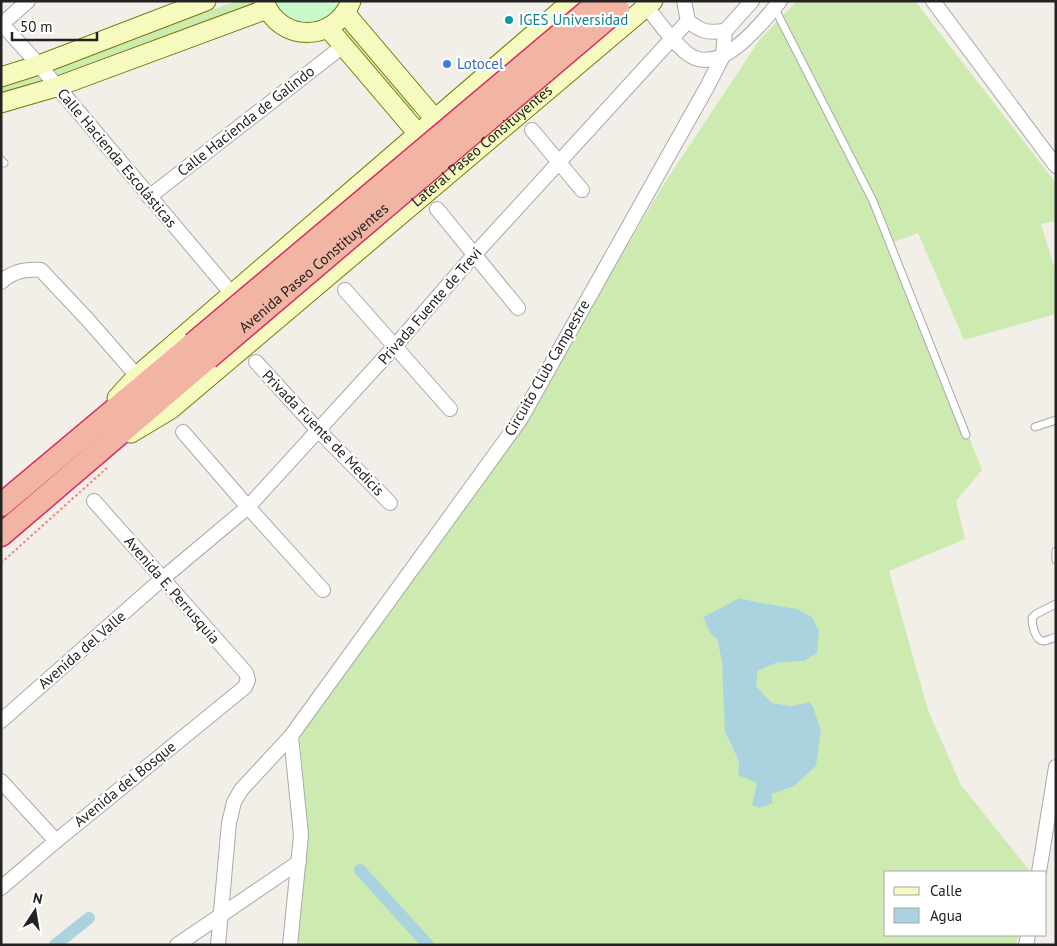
<svg xmlns="http://www.w3.org/2000/svg" width="1057" height="946" viewBox="0 0 1057 946" font-family="'PT Sans',sans-serif">
  <rect width="100%" height="100%" fill="#f2efe9"/>
  <g fill="#cdebb0" fill-rule="evenodd">
    <polygon points="237,1 261,1 61,80 51,66"/>
    <path d="M797,1H915L1056,183V221L1041,224L1056,272V314L964,340L918,233L892,243L982,470L956,501L965,539L889,571L928,710L961,785L1029,870L1028,872H886V935H1018L1016,945H295L306,819L300,740L301,728L522,422L662,187L760,39ZM740,598L760,603L804,661L776,663L758,671L756,686L772,703L792,706L809,702L794,786L771,794L752,805L757,783L739,762L728,740L722,662L717,639L730,604Z"/>
    <polygon points="346,26 421,107 411,114 338,32"/>
    <polygon points="35,73 46,87 1,100 1,83"/>
  </g>
  <polygon fill="#c8facc" points="264,1 351,1 309,33"/>
  <polygon fill="#aad3df" points="740,598 760,603 797,609 812,617 819,631 817,653 804,661 776,663 758,671 756,686 772,703 792,706 809,702 813,707 821,731 816,766 794,786 772,794 772,803 760,808 752,805 757,783 738,775 739,762 725,732 722,662 717,639 711,634 703,617"/>
  <g fill="none" stroke-linecap="round" stroke-linejoin="round">
    <g stroke="#aad3df" stroke-width="12">
      <polyline points="360,870 428,945"/>
      <polyline points="55,945 89,918"/>
    </g>
    <g stroke="#a9a9a9" stroke-width="9">
      <g id="service">
        <polyline points="774,7 873,201 966,435"/>
        <polyline points="1,160 4,163"/>
        <polyline points="1035,427 1056,420"/>
        <polyline points="1056,551 1056,560"/>
        <path d="M1056,604L1036,614L1032,618C1032,625 1035,640 1043,641C1047,641 1052,638 1056,637"/>
      </g>
    </g>
    <g stroke="#a9a9a9" stroke-width="16">
      <g id="minor">
        <path d="M642,1C657,19 670,40 688,54C720,78 762,23 780,1"/>
        <path d="M684,1L688,21C702,32 706,33 725,31"/>
        <polyline points="933,1 1056,166"/>
        <polyline points="1,23 39,65 232,294"/>
        <polyline points="2,24 28,1"/>
        <polyline points="532,130 582,190"/>
        <polyline points="149,197 343,46"/>
        <polyline points="437,209 518,308"/>
        <path d="M1,282C13,271 25,269 41,270L88,320L137,376"/>
        <polyline points="345,290 450,409"/>
        <polyline points="256,362 318,430 390,503"/>
        <polyline points="183,432 248,507 323,590"/>
        <polyline points="1,721 162,579 248,507 395,346 474,255 688,21"/>
        <polyline points="1,781 56,841"/>
        <polyline points="1039,872 1056,767"/>
        <polyline points="1,888 56,841 245,687 248,680 246,673 94,501"/>
        <polyline points="177,945 299,862"/>
        <polyline points="218,945 229,823 234,802 241,790 291,736 520,420 707,87 723,56 725,31 752,1"/>
        <polyline points="290,945 301,835 291,736"/>
        <polyline points="1026,945 1028,935"/>
      </g>
    </g>
    <g stroke="#707d05" stroke-width="21">
      <g id="secondary">
        <path d="M264,1C279,43 335,43 351,1"/>
        <polyline points="345,13 435,119"/>
        <polyline points="328,28 426,143"/>
        <polyline points="1,77 39,65 206,1"/>
        <polyline points="1,103 56,87 267,9"/>
        <polyline points="117,398 137,376 572,1"/>
        <path id="s1" d="M131,433L171,409L653,1"/>
      </g>
    </g>
    <g stroke="#dc2a67" stroke-width="25">
      <g id="trunk">
        <polyline points="1,505 193,344"/>
        <polyline points="1,535 208,358"/>
      </g>
    </g>
    <polyline stroke="#fa8072" stroke-width="2" stroke-dasharray="2.5 2.5" stroke-linecap="butt" points="1,563 109,466"/>
    <use href="#service" stroke="#fff" stroke-width="7"/>
    <use href="#minor" stroke="#fff" stroke-width="14"/>
    <use href="#secondary" stroke="#f7fabf" stroke-width="19"/>
    <use href="#trunk" stroke="#f2b4a3" stroke-width="22"/>
    <g stroke="#dc2a67" stroke-width="25" stroke-linecap="butt">
      <g id="trunk-bridge">
        <polyline points="193,344 600,1"/>
        <path id="s2" d="M208,358L618,9"/>
      </g>
    </g>
    <use href="#trunk-bridge" stroke="#f2b4a3" stroke-width="22"/>
  </g>
  <circle fill="#0f9aa8" stroke="#fff" stroke-width="2" cx="509" cy="20" r="5"/>
  <circle fill="#3f7fe0" stroke="#fff" stroke-width="2" cx="447" cy="64" r="5"/>
  <g text-anchor="middle" stroke-width="4.5" stroke-linejoin="round" paint-order="stroke">
    <g font-size="15" fill="#0d838f" stroke="#fff" text-anchor="start">
      <text x="519" y="25">IGES Universidad</text>
    </g>
    <g font-size="15" fill="#366cbe" stroke="#fff" text-anchor="start">
      <text x="457" y="69">Lotocel</text>
    </g>
    <g font-size="15" fill="#222" stroke="#fff">
      <text transform="translate(246 121) rotate(-38)" y="5">Calle Hacienda de Galindo</text>
      <text dy="5" stroke="none"><textPath href="#s1" startOffset="454">Lateral Paseo Consituyentes</textPath></text>
      <text transform="translate(117 158) rotate(50)" y="5">Calle Hacienda Escolásticas</text>
      <text dy="5" stroke="none"><textPath href="#s2" startOffset="139">Avenida Paseo Constituyentes</textPath></text>
      <text transform="translate(430 306) rotate(-49)" y="5">Privada Fuente de Trevi</text>
      <text transform="translate(547 368) rotate(-60)" y="5">Circuito Club Campestre</text>
      <text transform="translate(323 433) rotate(46)" y="5">Privada Fuente de Medicis</text>
      <text transform="translate(172 590) rotate(49)" y="5">Avenida E. Perrusquia</text>
      <text transform="translate(82 650) rotate(-41)" y="5">Avenida del Valle</text>
      <text transform="translate(125 784) rotate(-39)" y="5">Avenida del Bosque</text>
    </g>
  </g>
  <rect width="1057" height="946" fill="none" stroke="#222222" stroke-width="5"/>
  <rect x="884" y="871" width="162" height="65" fill="#ffffff" stroke="#a7a7a7"/>
  <rect x="894" y="887" width="25" height="8" fill="#f7fabf" stroke="#a7a7a7"/>
  <text x="930" y="896" font-size="15" fill="#222222">Calle</text>
  <rect x="894" y="908" width="25" height="15" fill="#aad3df" stroke="#a7a7a7"/>
  <text x="930" y="921" font-size="15" fill="#222222">Agua</text>
  <g transform="translate(35 911) rotate(12)" stroke="#ffffff" stroke-width="4" paint-order="stroke">
  <path d="M0-4L9 19L0 12L-9 19Z" fill="#222222"/>
  <text y="-8" font-size="14" font-weight="bold" text-anchor="middle" fill="#222222">N</text>
  </g>
  <path d="M12 32v8h85v-8" fill="none" stroke="#222222" stroke-width="2.5"/>
  <text x="20" y="32" font-size="15" fill="#222222" stroke="#ffffff" stroke-width="4" paint-order="stroke">50 m</text>
</svg>
